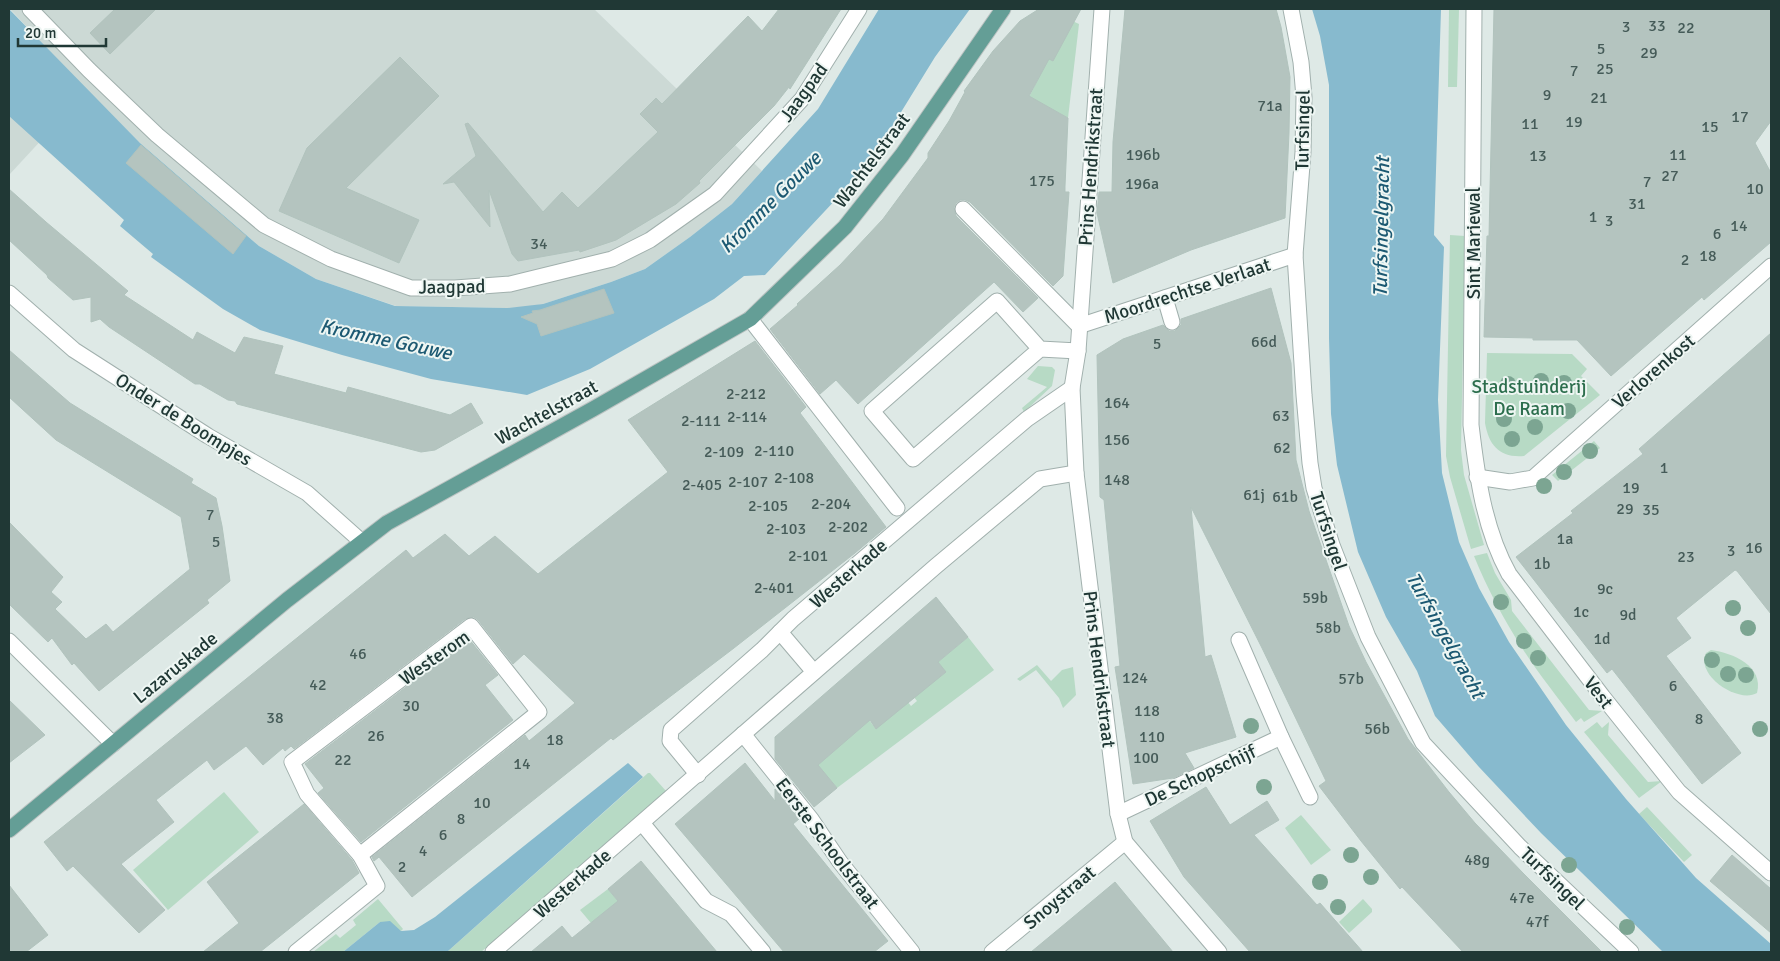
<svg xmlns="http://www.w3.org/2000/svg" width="1780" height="961" viewBox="0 0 1780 961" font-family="Signika,sans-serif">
  <rect width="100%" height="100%" fill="#dee9e6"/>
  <g fill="#ccd9d5">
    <polygon points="10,9 594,9 762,171 732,204 690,237 645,269 611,282 543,304 526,307 507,308 396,306 316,279 259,246 140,143 78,81"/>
    <polygon points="9,101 46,135 9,175"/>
  </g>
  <g fill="#b7dac5">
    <polygon points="1449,9 1459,9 1457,87 1448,87"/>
    <polygon points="1068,19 1079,24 1068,118 1029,97"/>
    <polygon points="1450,235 1465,236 1461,450 1464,475 1484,545 1471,549 1450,477 1446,456"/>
    <path d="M1487,353L1572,354L1587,369L1581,376L1600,395L1524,456C1500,458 1489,446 1485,423Z"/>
    <polygon points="1038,366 1052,367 1055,370 1052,386 1024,412 1022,408 1047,387 1027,379"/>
    <polygon points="1594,441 1600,448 1558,481 1552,475"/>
    <path d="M1487,553L1495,573L1511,600L1512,611L1589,710L1602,711L1584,722L1581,718L1576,722C1558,698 1538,673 1522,648C1503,618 1487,588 1474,556Z"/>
    <polygon points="968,637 994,670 837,788 817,765 869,720 876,729 890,680 911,706 917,701 907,688 940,677 945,672 938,662"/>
    <path d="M1711,650C1733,653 1764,666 1757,693C1738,704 1695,675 1706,653Z"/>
    <polygon points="1037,665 1051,681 1062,670 1073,667 1076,695 1063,708 1059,698 1036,670 1020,681 1017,679"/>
    <polygon points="1597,722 1602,728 1609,722 1608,735 1648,782 1662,781 1639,798 1584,732"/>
    <polygon points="648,773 650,773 666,791 481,952 447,952"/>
    <polygon points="224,792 259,832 168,910 133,870"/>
    <polygon points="1647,807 1692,855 1684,862 1639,814"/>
    <polygon points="1301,815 1331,850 1311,865 1285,828"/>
    <polygon points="608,889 660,952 620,952 627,947 601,915 591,923 580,910"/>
    <polygon points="378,899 403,929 401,931 380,922 343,952 313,952 336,934 340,938 356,925 353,920"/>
    <polygon points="1363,899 1372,909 1372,912 1349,933 1339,922"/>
  </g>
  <g fill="#87bace">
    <polygon points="9,9 140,143 259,246 316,279 395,306 507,308 543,304 611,282 645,269 690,237 732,204 818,109 879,9 970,9 935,57 882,143 839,196 765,275 744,276 714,299 590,369 527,395 431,379 342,355 260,330 223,309 151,257 153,254 120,226 124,220 9,116"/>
    <polygon points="1312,9 1441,9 1434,235 1444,247 1438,400 1442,473 1459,542 1479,588 1509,642 1566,725 1626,799 1696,878 1771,944 1771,952 1663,952 1541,833 1479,767 1435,716 1417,671 1386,617 1358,552 1337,465 1331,414 1329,338 1329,85 1320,36"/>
    <polygon points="628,763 643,777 447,952 343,952 380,922 390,921 401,931 414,930 435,917"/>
  </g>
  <g fill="#b4c4bf" stroke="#b1c3bd">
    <polygon points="115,9 156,9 110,54 90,33"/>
    <polygon points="779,9 841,9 790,89 789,87 774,106 699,181 700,183 676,204 616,240 580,252 579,250 518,261 512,254 489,190 490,227 454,182 443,184 476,156 465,124 468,123 543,212 562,192 578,208 658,132 640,114 656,98 662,104 748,16 762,31"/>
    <polygon points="1039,9 1081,9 1053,61 1049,59 1029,96 1068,118 1065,186 1065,192 1069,192 1063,276 1053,286 970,202 965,200 960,200 956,203 954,207 956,216 1038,298 1023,312 994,282 858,404 836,380 820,394 770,329 798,305 797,304 840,265 883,219 928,158 928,153 949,121 965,92 964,91 993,51 1020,21"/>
    <polygon points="1125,9 1276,9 1281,27 1290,77 1289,133 1285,218 1191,250 1113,283 1097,213 1099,192 1112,192 1113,142"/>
    <polygon points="1494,9 1771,9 1771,121 1755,143 1771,173 1771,242 1704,300 1702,297 1611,376 1577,340 1533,340 1533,338 1484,337 1487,236 1489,236"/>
    <polygon points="400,57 439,96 346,188 419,220 399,263 279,211 307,148"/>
    <polygon points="141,145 246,236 233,254 126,163"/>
    <polygon points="9,189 46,222 128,291 124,295 193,340 197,332 235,353 244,337 283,346 274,374 346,393 348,387 450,415 471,403 483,423 435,450 421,452 237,404 235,401 228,400 200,384 195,384 109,327 100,319 91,322 91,297 73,300 48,278 47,275 9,240"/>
    <polygon points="1271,288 1291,363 1296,460 1309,511 1349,626 1366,662 1408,739 1449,792 1475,823 1523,873 1602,952 1463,952 1402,887 1400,889 1361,841 1319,786 1326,781 1262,648 1191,507 1205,657 1211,655 1236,737 1185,753 1194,768 1173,778 1133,784 1115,667 1120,666 1104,500 1100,497 1097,355 1123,339 1163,325 1169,331 1175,331 1181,325 1181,319"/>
    <polygon points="604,289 614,313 541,336 537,324 521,317 533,313 532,311 540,310"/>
    <polygon points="1771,333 1771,614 1737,571 1735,570 1676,618 1691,638 1666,656 1741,753 1702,784 1612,669 1607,673 1516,557 1573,513 1571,511 1643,454 1639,449"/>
    <polygon points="755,341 806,407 800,413 886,527 855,553 734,648 613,740 611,738 412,897 379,857 374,861 372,857 525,735 529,741 575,703 524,654 513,664 478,620 474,617 465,619 294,749 291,746 285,751 283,748 263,765 246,746 214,770 207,760 156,800 174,822 121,864 165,910 139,933 73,866 67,871 44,842 406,550 413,558 445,534 469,556 495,536 538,574 668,472 628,420"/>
    <polygon points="9,350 70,403 193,479 191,483 216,498 222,526 230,581 207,600 209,603 99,691 74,663 72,665 52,638 48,642 9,604 9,522 63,577 51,592 62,602 55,609 86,639 106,624 113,632 190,569 181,517 56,440 9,397"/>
    <polygon points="936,597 968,637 938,662 946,672 876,729 870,720 818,765 837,788 814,807 775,759 775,737"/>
    <polygon points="469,639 498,675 485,685 513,720 361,842 318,793 324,788 305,764"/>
    <polygon points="9,700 45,735 9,763"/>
    <polygon points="745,763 775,801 775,789 799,819 793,824 888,941 874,952 784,952 675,824"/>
    <polygon points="1206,787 1230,825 1267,801 1279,820 1254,835 1317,905 1320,903 1363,952 1250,952 1184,877 1150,821"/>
    <polygon points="304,804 352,860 359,873 260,952 203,952 239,923 207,882"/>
    <polygon points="1732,855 1771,889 1771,933 1710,881"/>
    <polygon points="641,861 717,952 531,952 562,926 572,938 618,901 608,889"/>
    <polygon points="1115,882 1173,952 1031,952 1066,923"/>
    <polygon points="9,885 48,935 26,952 9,952"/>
  </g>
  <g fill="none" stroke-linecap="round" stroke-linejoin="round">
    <g stroke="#a1b0ad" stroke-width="17">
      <g id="minor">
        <polyline points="30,9 89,70 157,135 264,225 331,259 411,288 455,288 510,284 612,259 650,240 715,194 802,99 859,9"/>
        <polyline points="1102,9 1078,351 1072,388 1076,473 1118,814 1125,842 1219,952"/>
        <polyline points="1291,9 1301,62 1304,97 1303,152 1295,255 1304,395 1310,463 1314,488 1332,545 1368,637 1423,743 1520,847 1631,952"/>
        <path d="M1474,9L1471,425C1477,476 1484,529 1509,574L1603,697L1679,792L1771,873"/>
        <polyline points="963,209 1079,326 1295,255"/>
        <polyline points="9,293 74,350 208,436 307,493 362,542"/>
        <polyline points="1165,298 1172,322"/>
        <polyline points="750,319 897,508"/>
        <polyline points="1040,349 913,459 872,411 997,301 1040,349 1078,351"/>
        <polyline points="1477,477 1510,482 1533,478 1771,266"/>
        <polygon points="471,626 539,712 360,855 307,794 292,762"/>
        <polyline points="780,632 814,672"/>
        <polyline points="9,641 113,744"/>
        <polyline points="743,734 811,819 840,862 912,952"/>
        <polyline points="1281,737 1310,797"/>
        <polyline points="698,775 670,741 671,730 762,650 793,619 1027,419 1072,388"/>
        <polyline points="1118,814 1281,737 1239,640"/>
        <polyline points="642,823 706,901 731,914 763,952"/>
        <polyline points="296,952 377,886 360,855"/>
        <polyline points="493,952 936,566 1040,479 1076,473"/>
        <polyline points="992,952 1125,842"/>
      </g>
    </g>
    <g stroke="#bcc3c2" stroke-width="17">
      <polyline id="major" points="9,830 287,600 387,523 593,409 750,319 845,227 902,155 1003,9"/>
    </g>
    <use href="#minor" stroke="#fff" stroke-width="15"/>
    <use href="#major" stroke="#649e96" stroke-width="15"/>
  </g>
  <g fill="#7ca592">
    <circle cx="1541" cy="381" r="8"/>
    <circle cx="1564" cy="383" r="8"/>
    <circle cx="1508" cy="384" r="8"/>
    <circle cx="1568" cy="411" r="8"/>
    <circle cx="1504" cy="419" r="8"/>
    <circle cx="1535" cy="427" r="8"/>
    <circle cx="1512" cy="439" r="8"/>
    <circle cx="1590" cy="451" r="8"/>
    <circle cx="1564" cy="472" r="8"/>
    <circle cx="1544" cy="486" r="8"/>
    <circle cx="1501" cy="602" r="8"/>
    <circle cx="1733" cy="608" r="8"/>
    <circle cx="1748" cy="628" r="8"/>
    <circle cx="1524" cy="641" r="8"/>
    <circle cx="1538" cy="658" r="8"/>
    <circle cx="1712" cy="660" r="8"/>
    <circle cx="1728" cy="674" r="8"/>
    <circle cx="1746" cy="675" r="8"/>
    <circle cx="1251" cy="726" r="8"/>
    <circle cx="1760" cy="729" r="8"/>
    <circle cx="1264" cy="787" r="8"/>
    <circle cx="1351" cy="855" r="8"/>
    <circle cx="1569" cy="865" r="8"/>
    <circle cx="1371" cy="877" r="8"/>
    <circle cx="1320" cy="882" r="8"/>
    <circle cx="1338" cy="907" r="8"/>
    <circle cx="1627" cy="927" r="8"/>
  </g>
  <g text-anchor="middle" stroke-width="4" stroke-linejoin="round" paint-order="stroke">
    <g font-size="16" fill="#455b58">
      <text x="1657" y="31">33</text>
      <text x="1626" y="32">3</text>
      <text x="1686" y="33">22</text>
      <text x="1601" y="54">5</text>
      <text x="1649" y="58">29</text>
      <text x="1605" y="74">25</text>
      <text x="1574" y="76">7</text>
      <text x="1547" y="100">9</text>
      <text x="1599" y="103">21</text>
      <text x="1270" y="111">71a</text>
      <text x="1740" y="122">17</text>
      <text x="1574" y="127">19</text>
      <text x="1530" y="129">11</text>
      <text x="1710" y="132">15</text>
      <text x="1143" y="160">196b</text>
      <text x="1678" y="160">11</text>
      <text x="1538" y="161">13</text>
      <text x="1670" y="181">27</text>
      <text x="1042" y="186">175</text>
      <text x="1647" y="187">7</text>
      <text x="1142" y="189">196a</text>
      <text x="1755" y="194">10</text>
      <text x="1637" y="209">31</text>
      <text x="1593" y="222">1</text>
      <text x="1609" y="226">3</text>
      <text x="1739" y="231">14</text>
      <text x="1717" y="239">6</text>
      <text x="539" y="249">34</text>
      <text x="1708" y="261">18</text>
      <text x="1685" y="265">2</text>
      <text x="1264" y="347">66d</text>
      <text x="1157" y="349">5</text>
      <text x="746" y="399">2-212</text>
      <text x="1117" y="408">164</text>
      <text x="1281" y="421">63</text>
      <text x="747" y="422">2-114</text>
      <text x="701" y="426">2-111</text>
      <text x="1117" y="445">156</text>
      <text x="1282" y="453">62</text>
      <text x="774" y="456">2-110</text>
      <text x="724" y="457">2-109</text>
      <text x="1664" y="473">1</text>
      <text x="794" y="483">2-108</text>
      <text x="1117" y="485">148</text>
      <text x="748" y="487">2-107</text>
      <text x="702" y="490">2-405</text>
      <text x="1631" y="493">19</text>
      <text x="1254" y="500">61j</text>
      <text x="1285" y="502">61b</text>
      <text x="831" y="509">2-204</text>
      <text x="768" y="511">2-105</text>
      <text x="1625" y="514">29</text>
      <text x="1651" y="515">35</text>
      <text x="210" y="520">7</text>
      <text x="848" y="532">2-202</text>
      <text x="786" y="534">2-103</text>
      <text x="1565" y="544">1a</text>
      <text x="216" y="547">5</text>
      <text x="1754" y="553">16</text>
      <text x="1731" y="556">3</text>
      <text x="808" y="561">2-101</text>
      <text x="1686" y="562">23</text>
      <text x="1542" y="569">1b</text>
      <text x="774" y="593">2-401</text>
      <text x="1605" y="594">9c</text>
      <text x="1315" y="603">59b</text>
      <text x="1581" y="617">1c</text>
      <text x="1628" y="620">9d</text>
      <text x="1328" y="633">58b</text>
      <text x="1602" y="644">1d</text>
      <text x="358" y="659">46</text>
      <text x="1135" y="683">124</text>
      <text x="1351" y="684">57b</text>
      <text x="318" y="690">42</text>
      <text x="1673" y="691">6</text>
      <text x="411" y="711">30</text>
      <text x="1147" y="716">118</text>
      <text x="275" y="723">38</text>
      <text x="1699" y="724">8</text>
      <text x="1377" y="734">56b</text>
      <text x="376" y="741">26</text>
      <text x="1152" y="742">110</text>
      <text x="555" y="745">18</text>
      <text x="1146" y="763">100</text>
      <text x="343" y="765">22</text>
      <text x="522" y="769">14</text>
      <text x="482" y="808">10</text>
      <text x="461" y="824">8</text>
      <text x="443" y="840">6</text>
      <text x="423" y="856">4</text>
      <text x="1477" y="865">48g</text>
      <text x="402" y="872">2</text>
      <text x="1522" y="903">47e</text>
      <text x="1537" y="927">47f</text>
    </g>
    <g font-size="19" fill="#203835" stroke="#eef6f3">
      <text transform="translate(803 92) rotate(-54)" y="7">Jaagpad</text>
      <text transform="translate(1302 130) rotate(-89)" y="7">Turfsingel</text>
      <text transform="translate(871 160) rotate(-53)" y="7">Wachtelstraat</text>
      <text transform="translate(1090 167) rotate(-86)" y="7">Prins Hendrikstraat</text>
      <text transform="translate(1473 243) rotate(-90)" y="7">Sint Mariewal</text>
      <text transform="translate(452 286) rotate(-1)" y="7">Jaagpad</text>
      <text transform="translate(1187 290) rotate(-18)" y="7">Moordrechtse Verlaat</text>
      <text transform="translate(1653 371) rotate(-41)" y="7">Verlorenkost</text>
      <text transform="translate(546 412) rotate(-29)" y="7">Wachtelstraat</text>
      <text transform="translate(184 419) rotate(32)" y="7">Onder de Boompjes</text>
      <text transform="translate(1329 531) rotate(72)" y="7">Turfsingel</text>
      <text transform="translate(848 573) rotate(-41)" y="7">Westerkade</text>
      <text transform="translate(434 657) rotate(-35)" y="7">Westerom</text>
      <text transform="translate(175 667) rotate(-39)" y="7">Lazaruskade</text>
      <text transform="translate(1100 669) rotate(83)" y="7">Prins Hendrikstraat</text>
      <text transform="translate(1599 692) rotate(52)" y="7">Vest</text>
      <text transform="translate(1200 775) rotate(-25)" y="7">De Schopschijf</text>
      <text transform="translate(828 843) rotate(53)" y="7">Eerste Schoolstraat</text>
      <text transform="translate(1553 878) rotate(44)" y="7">Turfsingel</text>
      <text transform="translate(572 883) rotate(-41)" y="7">Westerkade</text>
      <text transform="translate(1059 897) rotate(-40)" y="7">Snoystraat</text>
    </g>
    <g font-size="19" fill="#2c6e4d" stroke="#eef6f3">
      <text x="1529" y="393">Stadstuinderij<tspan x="1529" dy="22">De Raam</tspan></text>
    </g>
    <g font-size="20" font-style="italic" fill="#1c5972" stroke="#eef6f3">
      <text transform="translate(770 202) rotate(-45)" y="7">Kromme Gouwe</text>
      <text transform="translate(1381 227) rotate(-89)" y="7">Turfsingelgracht</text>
      <text transform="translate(386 339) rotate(12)" y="7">Kromme Gouwe</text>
      <text transform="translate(1446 635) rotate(61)" y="7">Turfsingelgracht</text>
    </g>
  </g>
  <rect width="1780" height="961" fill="none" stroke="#203835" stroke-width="20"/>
  <path d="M18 38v8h88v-8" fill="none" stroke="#203835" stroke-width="2.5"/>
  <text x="25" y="38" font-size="15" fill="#203835" stroke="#eef6f3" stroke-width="4" paint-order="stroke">20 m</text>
</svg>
